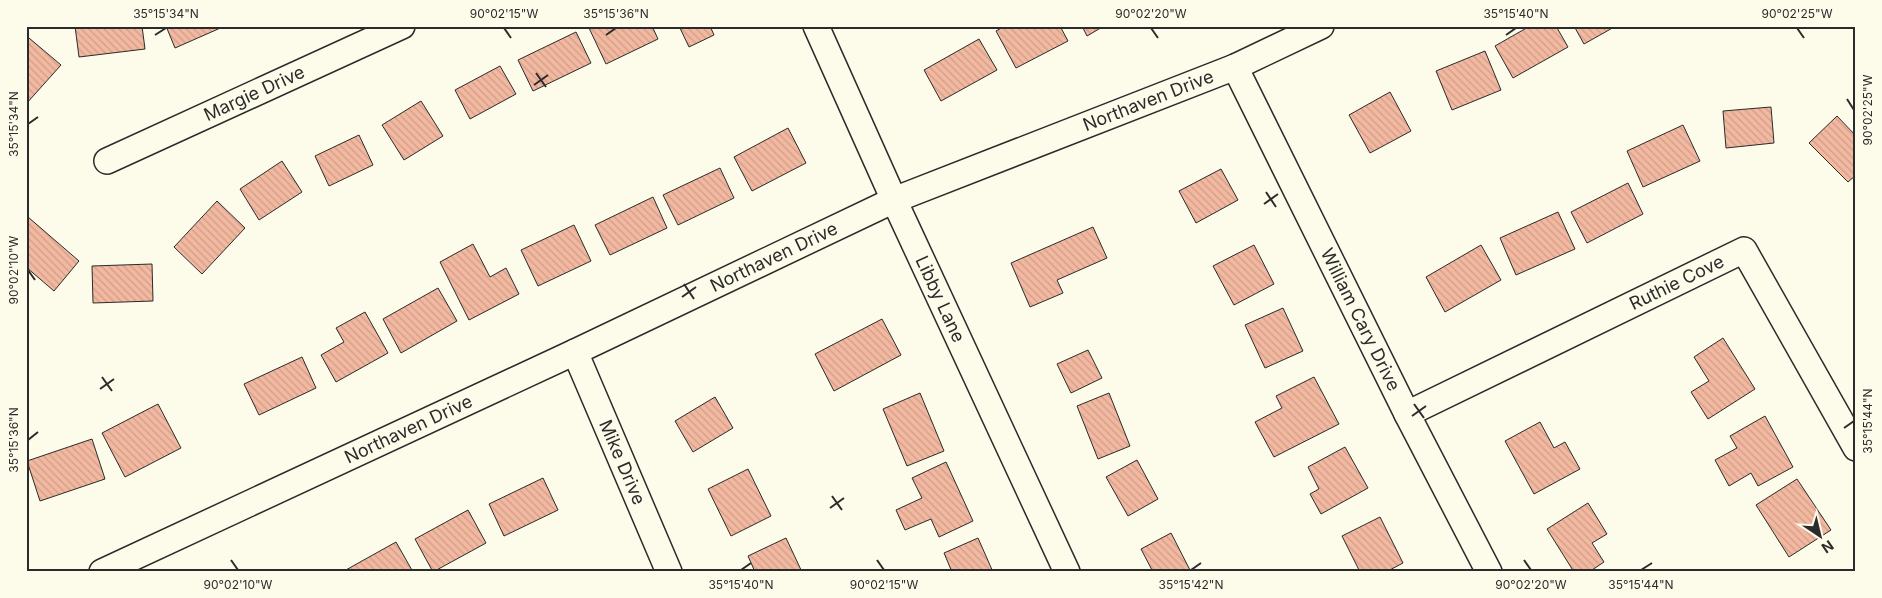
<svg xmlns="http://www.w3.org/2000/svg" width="1882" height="598" viewBox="0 0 1882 598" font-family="Inter,sans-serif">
  <defs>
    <pattern id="building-back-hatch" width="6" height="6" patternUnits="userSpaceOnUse" patternTransform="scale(1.25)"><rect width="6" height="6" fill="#f2b8a0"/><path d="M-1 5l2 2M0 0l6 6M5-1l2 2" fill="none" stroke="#d09e8a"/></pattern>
  </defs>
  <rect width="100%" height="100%" fill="#fdfbea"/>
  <g fill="url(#building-back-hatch)" stroke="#2b2b2b">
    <polygon points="75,26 142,26 145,49 79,57"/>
    <polygon points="166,26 225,26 175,48"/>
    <polygon points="592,26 652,26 658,39 606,64 589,28"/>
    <polygon points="679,26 710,26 714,35 689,47"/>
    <polygon points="1005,26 1060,26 1068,41 1016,68 996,31"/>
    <polygon points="1082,26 1104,26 1087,36"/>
    <polygon points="1530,26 1556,26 1568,47 1513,78 1495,46"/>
    <polygon points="1574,26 1616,26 1584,44"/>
    <polygon points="576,32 591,63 533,91 518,60"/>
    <polygon points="29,38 61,65 26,104 26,41"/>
    <polygon points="979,39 997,70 941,101 924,70"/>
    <polygon points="1485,51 1501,90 1452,110 1436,71"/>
    <polygon points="500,66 516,94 470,119 455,90"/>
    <polygon points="1390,92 1411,131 1370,153 1349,115"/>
    <polygon points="421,101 443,136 404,160 382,125"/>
    <polygon points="1771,107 1774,143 1726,148 1723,111"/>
    <polygon points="1837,116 1856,136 1856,175 1848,182 1809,143"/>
    <polygon points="1683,125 1700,161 1643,187 1627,151"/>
    <polygon points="788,128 806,163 752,191 734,157"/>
    <polygon points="359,135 373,165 329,186 315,156"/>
    <polygon points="282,161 302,192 259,220 240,189"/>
    <polygon points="720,168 734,198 678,225 663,195"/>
    <polygon points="1221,169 1238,200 1196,223 1179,191"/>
    <polygon points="1628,183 1643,214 1587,243 1571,212"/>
    <polygon points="653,197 667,228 610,255 595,225"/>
    <polygon points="217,201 245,228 202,274 174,247"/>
    <polygon points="1558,212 1575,249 1516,275 1500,238"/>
    <polygon points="28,217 79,261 54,291 26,267 26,219"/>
    <polygon points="574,225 591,261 538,286 521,250"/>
    <polygon points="1093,227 1107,258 1057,280 1063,293 1030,307 1011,263"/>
    <polygon points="473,244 490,277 506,268 519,294 469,320 440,262"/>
    <polygon points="1254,245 1274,284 1234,305 1213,266"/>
    <polygon points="1481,245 1501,280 1445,312 1426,277"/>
    <polygon points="152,264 153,301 93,303 92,266"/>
    <polygon points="438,288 457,321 401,353 383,319"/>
    <polygon points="1283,308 1303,351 1265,368 1245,325"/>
    <polygon points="365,312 388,353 336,382 321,355 344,342 336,328"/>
    <polygon points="882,319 901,355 834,391 815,354"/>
    <polygon points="1723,338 1755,389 1708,419 1691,392 1709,381 1694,357"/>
    <polygon points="1088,350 1102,378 1071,393 1057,364"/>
    <polygon points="302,357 316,388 259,415 244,384"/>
    <polygon points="1314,377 1339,424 1274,457 1255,422 1282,408 1276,396"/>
    <polygon points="920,393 944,451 907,466 883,409"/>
    <polygon points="1109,393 1130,446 1098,459 1077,406"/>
    <polygon points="715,397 733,428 693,452 675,421"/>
    <polygon points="158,404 181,448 125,477 102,433"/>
    <polygon points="1765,416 1793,467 1758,486 1751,473 1729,486 1715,460 1737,448 1730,436"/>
    <polygon points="1540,422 1554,448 1565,442 1580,469 1534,494 1505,441"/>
    <polygon points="92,439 105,479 40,501 27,461"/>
    <polygon points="1345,447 1368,488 1321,514 1310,494 1319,489 1308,467"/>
    <polygon points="1137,460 1158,499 1128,516 1106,477"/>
    <polygon points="946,462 973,521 939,537 931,519 905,530 896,510 922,498 912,478"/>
    <polygon points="748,469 771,516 731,536 708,489"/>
    <polygon points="543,478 558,510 504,536 489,504"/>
    <polygon points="1797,479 1831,530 1789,557 1756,505"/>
    <polygon points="1588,503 1607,534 1592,543 1604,562 1589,572 1574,572 1547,529"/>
    <polygon points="468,510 486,543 433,572 415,539"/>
    <polygon points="1380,517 1403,563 1386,572 1360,572 1342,536"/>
    <polygon points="1171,533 1191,572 1153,572 1141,549"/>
    <polygon points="786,538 802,572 755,572 748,556"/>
    <polygon points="978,538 993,572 952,572 944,553"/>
    <polygon points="396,542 413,572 345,572 344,571"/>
  </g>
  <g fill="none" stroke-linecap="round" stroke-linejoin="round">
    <g stroke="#2b2b2b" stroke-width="28">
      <g id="street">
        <path id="s1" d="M816,26L894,200L1067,572"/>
        <path id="s2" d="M1235,67L1407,414L1489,572"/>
        <path id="s3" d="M107,161L402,26"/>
        <path id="s4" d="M575,352L669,572"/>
        <path id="s5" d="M1407,414L1744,250L1856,448"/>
        <path id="s6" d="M102,572L575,352L894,200L1235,67L1321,26"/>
      </g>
    </g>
    <use href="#street" stroke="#fdfbea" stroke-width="25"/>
  </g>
  <path fill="none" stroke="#2b2b2b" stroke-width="2" d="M504,28L511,38M1151,28L1158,38M1797,28L1804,38M155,35L166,28M606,35L616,28M1506,35L1516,28M536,73L546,87M534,85L548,75M1847,99L1854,110M28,124L38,117M1266,192L1276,207M1264,204L1278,194M28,270L35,280M684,284L694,299M682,297L696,287M102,377L112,391M100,389L114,379M1414,404L1424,418M1412,416L1426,406M1844,428L1854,421M28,440L38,432M832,496L842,510M830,508L844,498M231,560L238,570M877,560L884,570M1524,560L1531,570M741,570L751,563M1191,570L1201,563M1641,570L1652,563"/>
  <g text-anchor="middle" stroke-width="4" stroke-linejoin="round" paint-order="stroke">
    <g font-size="18" fill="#2b2b2b" stroke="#fdfbea">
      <text dy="6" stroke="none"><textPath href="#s3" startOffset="162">Margie Drive</textPath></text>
      <text dy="6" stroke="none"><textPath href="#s6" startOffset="1148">Northaven Drive</textPath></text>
      <text dy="6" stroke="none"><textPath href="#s6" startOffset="742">Northaven Drive</textPath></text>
      <text dy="6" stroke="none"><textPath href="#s5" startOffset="300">Ruthie Cove</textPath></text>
      <text dy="6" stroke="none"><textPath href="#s1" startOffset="300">Libby Lane</textPath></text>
      <text dy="6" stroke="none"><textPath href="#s2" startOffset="282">William Cary Drive</textPath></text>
      <text dy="6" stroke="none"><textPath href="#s6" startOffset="338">Northaven Drive</textPath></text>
      <text dy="6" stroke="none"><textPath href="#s4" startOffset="120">Mike Drive</textPath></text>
    </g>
  </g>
  <rect width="1882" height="598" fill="none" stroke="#fdfbea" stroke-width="55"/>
  <g transform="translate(1820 536) rotate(145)" stroke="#fdfbea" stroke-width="4" paint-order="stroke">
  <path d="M0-4L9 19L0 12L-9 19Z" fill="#2b2b2b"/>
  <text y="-8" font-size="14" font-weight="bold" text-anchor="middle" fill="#2b2b2b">N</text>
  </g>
  <rect x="28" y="28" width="1826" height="542" fill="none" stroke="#2b2b2b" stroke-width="2"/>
  <g font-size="12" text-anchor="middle" fill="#2b2b2b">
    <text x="166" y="18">35°15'34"N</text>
    <text x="504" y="18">90°02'15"W</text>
    <text x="616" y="18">35°15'36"N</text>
    <text x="1151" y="18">90°02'20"W</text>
    <text x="1516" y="18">35°15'40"N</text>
    <text x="1797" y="18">90°02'25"W</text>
    <text transform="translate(1868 110) rotate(-90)" y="4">90°02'25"W</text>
    <text transform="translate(14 124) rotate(-90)" y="4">35°15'34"N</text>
    <text transform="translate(14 270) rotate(-90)" y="4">90°02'10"W</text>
    <text transform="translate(1868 421) rotate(-90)" y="4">35°15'44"N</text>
    <text transform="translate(14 440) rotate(-90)" y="4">35°15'36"N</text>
    <text x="238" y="589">90°02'10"W</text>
    <text x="741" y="589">35°15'40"N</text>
    <text x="884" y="589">90°02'15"W</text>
    <text x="1191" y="589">35°15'42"N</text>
    <text x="1531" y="589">90°02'20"W</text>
    <text x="1641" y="589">35°15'44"N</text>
  </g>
</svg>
